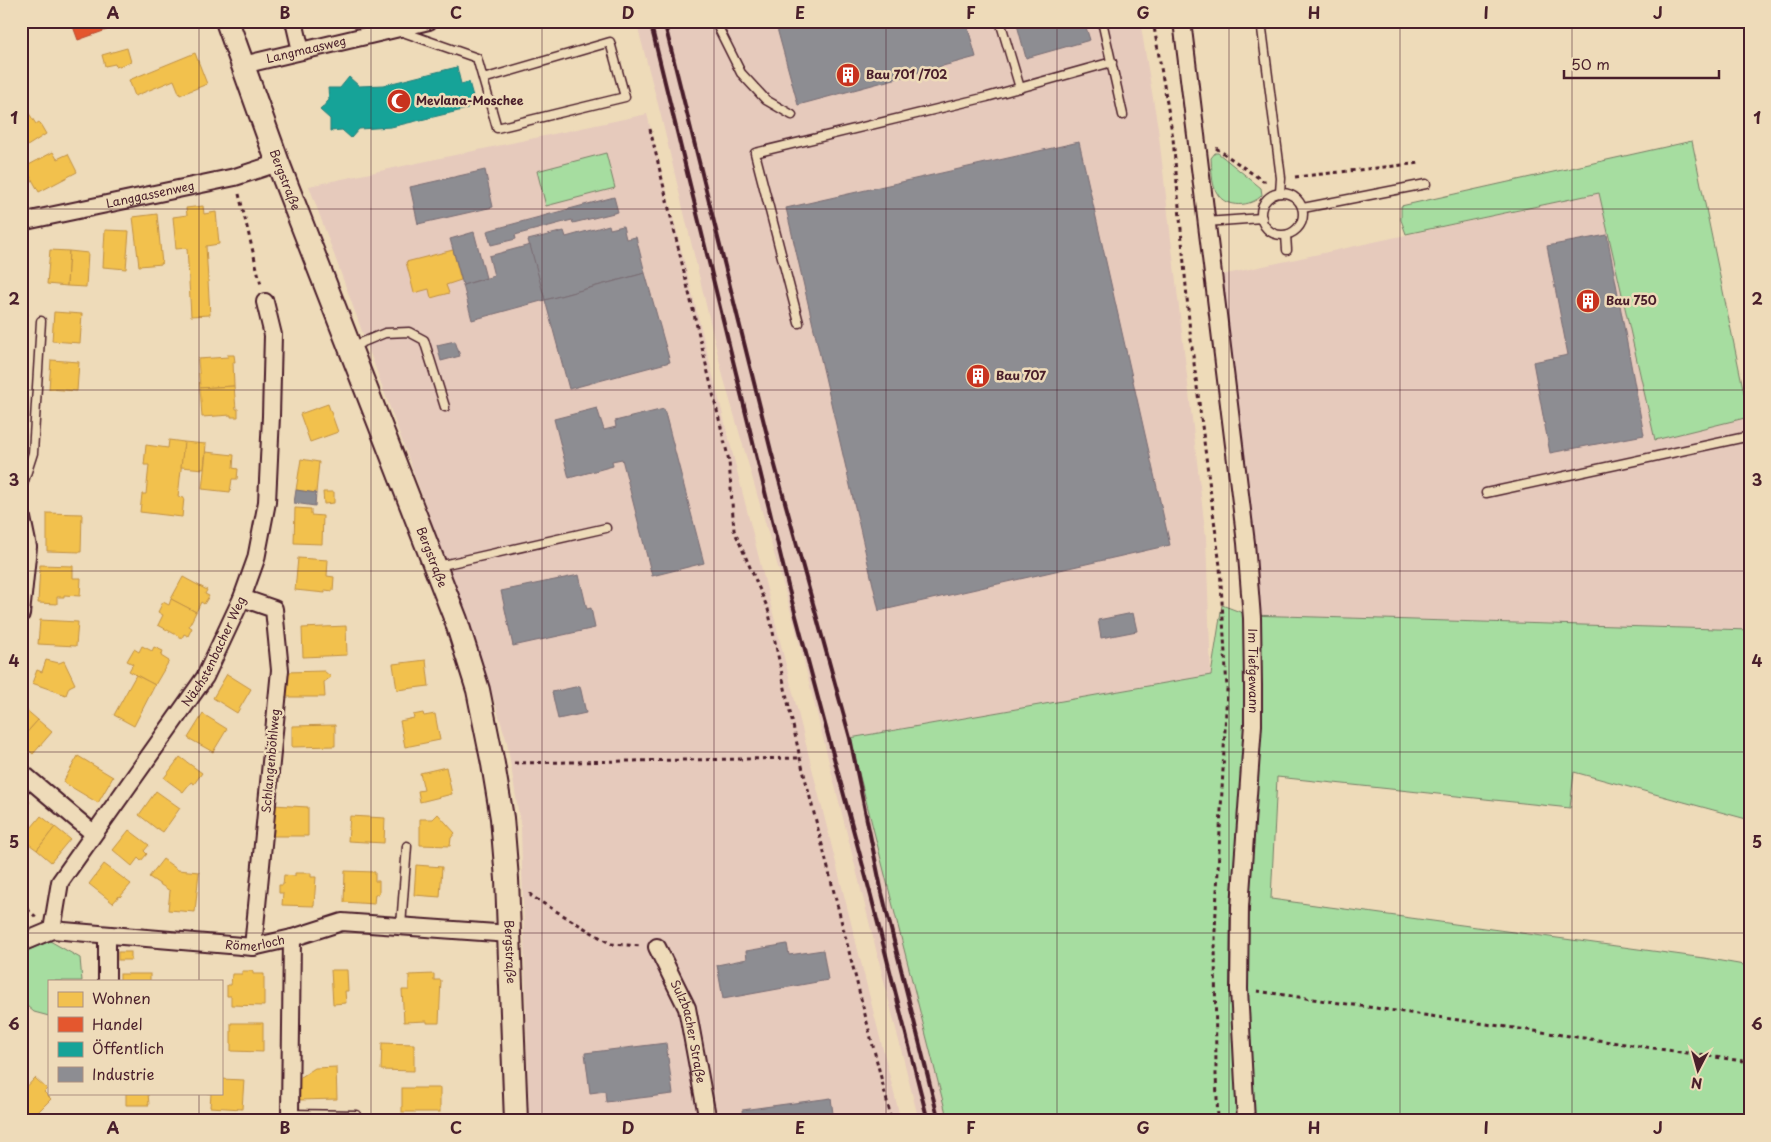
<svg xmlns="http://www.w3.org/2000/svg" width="1771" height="1142" viewBox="0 0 1771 1142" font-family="'Playpen Sans',sans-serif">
  <rect width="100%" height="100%" fill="#eedbb9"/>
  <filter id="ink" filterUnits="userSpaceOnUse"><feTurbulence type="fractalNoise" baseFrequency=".02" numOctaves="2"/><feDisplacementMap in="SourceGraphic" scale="10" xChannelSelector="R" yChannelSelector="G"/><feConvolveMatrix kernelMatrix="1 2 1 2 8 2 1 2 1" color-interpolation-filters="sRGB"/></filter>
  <g filter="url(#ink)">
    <g fill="#e6cabc">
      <polygon points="636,21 1140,21 1158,128 1206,538 1211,675 850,738 948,1121 919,1121 795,626 723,376 660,112"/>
      <polygon points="647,114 901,1121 529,1121 521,828 507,742 477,646 309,186"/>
      <polygon points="1599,193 1655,440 1750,417 1750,630 1247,615 1213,277"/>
    </g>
    <g fill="#a6dda0" stroke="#787e66">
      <polygon points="1692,141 1749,417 1655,440 1599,193 1406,234 1401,220 1401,206"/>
      <polygon points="606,153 615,188 546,206 537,171"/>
      <path d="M1215,153H1218L1261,188L1262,195C1252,207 1225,209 1217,193C1211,184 1212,168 1211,158Z"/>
      <polygon points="1222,605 1248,615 1750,630 1750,820 1574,772 1570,808 1277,777 1271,899 1704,958 1750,966 1750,1121 948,1121 850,738 1211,675"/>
      <polygon points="50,941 80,958 82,981 49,981 49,1016 34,1012 21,1001 21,953"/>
    </g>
    <g fill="#f2c14e" stroke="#c09044">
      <polygon points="127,48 131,62 116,67 115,64 105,66 102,55"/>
      <polygon points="195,53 207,84 180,95 174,80 135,96 129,80"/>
      <polygon points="28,112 36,124 39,122 46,134 21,150 21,116"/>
      <polygon points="53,152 57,159 68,154 77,172 39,192 25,167"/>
      <polygon points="203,206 204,214 216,212 219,244 206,246 210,315 191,316 187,248 176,249 173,217 187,215 186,208"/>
      <polygon points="157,214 162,264 139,266 133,217"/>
      <polygon points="105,230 129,231 126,269 103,267"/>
      <polygon points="50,250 69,251 67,286 47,284"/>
      <polygon points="453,250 461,280 446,285 449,293 431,298 429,289 414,293 406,262"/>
      <polygon points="69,251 88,253 86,287 67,286"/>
      <polygon points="21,292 28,315 21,316"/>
      <polygon points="54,312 82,314 80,343 52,341"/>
      <polygon points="227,355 234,355 235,362 233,362 234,386 200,388 198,359 228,357"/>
      <polygon points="51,360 79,362 77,391 49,389"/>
      <polygon points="234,386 236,409 238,409 238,417 231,417 231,415 202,417 200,388"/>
      <polygon points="328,404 338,432 310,442 300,414"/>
      <polygon points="169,440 184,442 178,497 184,498 182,517 140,512 142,494 146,494 149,465 144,465 146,445 168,448"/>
      <polygon points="184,442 206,444 204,469 181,467"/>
      <polygon points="206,452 234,455 233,468 238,469 237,479 232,479 230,492 202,489"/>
      <polygon points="301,459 319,462 316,493 296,490"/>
      <polygon points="323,492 334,492 334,503 324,504"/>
      <polygon points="295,508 311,509 311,515 323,516 322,544 294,543"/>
      <polygon points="47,513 82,514 81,552 47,551"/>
      <polygon points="298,558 328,560 327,576 334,577 333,591 325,590 325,593 295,590"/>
      <polygon points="40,565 73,566 73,578 81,578 80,596 64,595 64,597 57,597 57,604 38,603"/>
      <polygon points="183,577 207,590 205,594 209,596 204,604 201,602 196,612 171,599"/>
      <polygon points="171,599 196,612 189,626 192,628 188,636 184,634 182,638 158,625 163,615 158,612 163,602 169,605"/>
      <polygon points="40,620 78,622 76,646 38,644"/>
      <polygon points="346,626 347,655 303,657 302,628"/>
      <polygon points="142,646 152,651 154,647 163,651 161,656 169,661 155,685 129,671 133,664 127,661 134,649 139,652"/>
      <polygon points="46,660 59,663 64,661 75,684 69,687 66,695 32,683 37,670 42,672"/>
      <polygon points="426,660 429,686 397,690 393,664"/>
      <polygon points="324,671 331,677 324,682 325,697 286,697 286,672"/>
      <polygon points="227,674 251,689 237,713 213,698"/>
      <polygon points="136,675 155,685 134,726 114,715"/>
      <polygon points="24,708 38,720 21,739 21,711"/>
      <polygon points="423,713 424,716 435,714 440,740 405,747 400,721 414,718 413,715"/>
      <polygon points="203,714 227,729 213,752 188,738"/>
      <polygon points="38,720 52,732 33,754 21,744 21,739"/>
      <polygon points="335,725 335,746 292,747 292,726"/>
      <polygon points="78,756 113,777 98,803 63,782"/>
      <polygon points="180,757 202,773 194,784 191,782 183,792 164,778"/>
      <polygon points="446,767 452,794 420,802 418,791 424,790 420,773"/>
      <polygon points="156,791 180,808 163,832 157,828 157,829 139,815"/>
      <polygon points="21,795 30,802 21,812"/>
      <polygon points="273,805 308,807 308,836 271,836"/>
      <polygon points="438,814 455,833 451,838 450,846 420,845 420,819 433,819"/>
      <polygon points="41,816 55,827 37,850 22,839"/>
      <polygon points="350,816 385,818 384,843 348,841"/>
      <polygon points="55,827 70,839 51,862 37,850"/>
      <polygon points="129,830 149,845 144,851 147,854 141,861 138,858 132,866 113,850"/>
      <polygon points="163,859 178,870 199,872 195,912 168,910 170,891 149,877"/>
      <polygon points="104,864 131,884 120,897 119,896 113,903 89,884"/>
      <polygon points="416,865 442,867 440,897 414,895"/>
      <polygon points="345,871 375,872 375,881 379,881 379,894 375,894 374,904 344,902"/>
      <polygon points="295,873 311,873 311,877 316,877 314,906 282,905 283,893 279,893 279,885 283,885 284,875 295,876"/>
      <rect x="118" y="952" width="13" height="8"/>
      <polygon points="331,970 347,970 348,991 345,991 346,1003 333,1004"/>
      <polygon points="242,971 253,971 253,974 264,974 264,1006 231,1005 231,996 227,996 227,985 231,985 232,974 242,974"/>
      <rect x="120" y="974" width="30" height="7"/>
      <polygon points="434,974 434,980 441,980 439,1023 427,1023 427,1021 404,1022 402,990 409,990 409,975"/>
      <polygon points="231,1023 263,1023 263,1052 231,1051"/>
      <polygon points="382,1043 414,1044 414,1071 381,1070"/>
      <polygon points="336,1067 337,1099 299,1100 298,1079 315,1068"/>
      <polygon points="35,1078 47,1089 44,1092 51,1099 31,1119 21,1110 21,1093"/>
      <polygon points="221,1079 244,1080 242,1109 210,1107 211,1094 208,1093 221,1093"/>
      <rect x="402" y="1088" width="38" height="24"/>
      <polygon points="126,1093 148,1093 149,1105 126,1105"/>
    </g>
    <polygon fill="#e4572e" stroke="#b6462d" points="71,21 132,21 78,40"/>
    <polygon fill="#17a398" stroke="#267b77" points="457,67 461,84 469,82 474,100 466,103 467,109 391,127 359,129 351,138 342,130 330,131 330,119 320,110 329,100 328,88 340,88 349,77 359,86 384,85"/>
    <g fill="#8d8d92" stroke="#796c73">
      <polygon points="775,21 966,21 976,57 798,105"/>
      <polygon points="1016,21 1084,21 1090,40 1026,58"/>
      <polygon points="1079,142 1170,545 879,611 786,208"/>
      <polygon points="485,170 493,207 418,224 410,187"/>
      <polygon points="614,197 618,212 573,223 572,220 515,235 516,239 491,245 487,231"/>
      <polygon points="609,225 610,229 623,226 626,239 636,237 645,273 545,300 528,240 564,231 566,237"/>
      <polygon points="474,232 486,278 463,285 450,239"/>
      <polygon points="1607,235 1644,435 1550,453 1533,362 1568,355 1547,246"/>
      <polygon points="530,245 545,300 472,320 463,285 494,276 489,256"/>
      <polygon points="645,273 670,362 569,389 545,300"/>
      <polygon points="455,341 460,356 441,361 437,345"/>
      <polygon points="597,408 604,430 616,427 615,421 664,409 704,563 652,576 622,459 612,461 613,466 569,478 554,419"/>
      <polygon points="296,490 316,493 315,506 294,503"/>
      <polygon points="579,575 587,609 591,608 595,628 513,646 501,591"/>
      <polygon points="1133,613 1137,631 1101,638 1098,620"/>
      <polygon points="580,686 586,713 558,719 552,692"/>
      <polygon points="787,944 789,955 823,950 828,980 723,999 717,965 747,959 746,951"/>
      <polygon points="666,1043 673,1094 606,1102 605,1091 590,1093 585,1053"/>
      <polygon points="831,1098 834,1121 743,1121 742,1110"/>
    </g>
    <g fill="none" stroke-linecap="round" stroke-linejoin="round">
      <g stroke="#4a1f2b" stroke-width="11">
        <g id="service">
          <polyline points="715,21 741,73 766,100 792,115"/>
          <polyline points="1000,21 1020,88"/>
          <polyline points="1102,21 1123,115"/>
          <polyline points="1261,21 1281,178 1280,193"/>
          <polyline points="400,31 477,58 497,128 625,97 610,42 483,79"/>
          <circle cx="1282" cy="214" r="21"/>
          <polyline points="1303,208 1426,184"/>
          <polyline points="1206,222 1262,218"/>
          <polyline points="1286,235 1287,250"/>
          <polyline points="799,323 755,153 987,97 1112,62"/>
          <polyline points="351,347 385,333 409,332 424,340 445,407"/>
          <polyline points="21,490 33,453 41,321"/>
          <polyline points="1486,493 1750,436"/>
          <polyline points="438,566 606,528"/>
          <polyline points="401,926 407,846"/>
          <polyline points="290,1114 356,1115"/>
        </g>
      </g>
      <g stroke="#4a1f2b" stroke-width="20">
        <g id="minor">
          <polyline points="294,21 301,51"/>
          <path id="s1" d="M1182,21L1246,543L1252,618L1253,685V725L1240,907L1239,989L1246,1121"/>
          <path id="s2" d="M243,65L429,21"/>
          <path id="s3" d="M21,222L235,177L278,163"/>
          <polyline points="21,513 28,547 21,614"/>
          <polyline points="242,598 274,609 280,670 253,947"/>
          <polyline points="21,772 93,833"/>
          <path id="s4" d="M52,930L253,947L292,938L342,922L510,934"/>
          <polyline points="107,935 107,981"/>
          <path id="s5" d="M21,943L52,930L60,882L205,677L242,598L256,559L267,502L271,416L273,335L265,302"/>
          <path id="s6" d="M657,947L687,1008L708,1121"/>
          <polyline points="287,1121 290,1114 292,938"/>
        </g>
      </g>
      <g stroke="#4a1f2b" stroke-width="26">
        <g id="secondary">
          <path id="s7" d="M227,21L278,163L456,620L478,690L493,764L502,818L507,879L516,1121"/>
        </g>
      </g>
      <g stroke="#4a1f2b" stroke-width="3" stroke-dasharray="4 4" stroke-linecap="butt">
        <polyline points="1153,21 1173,138 1190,332 1220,566 1227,689 1215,931 1216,1075 1218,1121"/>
        <polyline points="650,129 729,461 734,530 768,609 800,758 892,1121"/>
        <polyline points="1216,148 1263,181 1267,181"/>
        <polyline points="1295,177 1421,163"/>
        <polyline points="239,194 261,285"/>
        <polyline points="514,763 800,758"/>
        <polyline points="531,893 531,896 611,944 641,946"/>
        <polyline points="21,904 36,917"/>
        <polyline points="1257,991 1750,1062"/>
      </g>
      <use href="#service" stroke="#eedbb9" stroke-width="8"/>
      <use href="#minor" stroke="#eedbb9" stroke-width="16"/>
      <use href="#secondary" stroke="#eedbb9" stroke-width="22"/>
      <g stroke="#4a1f2b" stroke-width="4">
        <polyline points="650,21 789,590 871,896 928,1121"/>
        <polyline points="664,21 771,451 850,738 882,893 939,1121"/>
      </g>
    </g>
  </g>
  <path fill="none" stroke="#4a1f2b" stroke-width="1" stroke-opacity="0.55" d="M199,21V981M371,21V1121M542,21V1121M714,21V1121M886,21V1121M1057,21V1121M1229,21V1121M1400,21V1121M1572,21V1121M21,209H1750M21,390H1750M21,571H1750M21,752H1750M21,933H1750M199,1093V1121"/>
  <defs>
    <g id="building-disc" transform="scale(1.25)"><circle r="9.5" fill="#c8321e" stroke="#eedbb9"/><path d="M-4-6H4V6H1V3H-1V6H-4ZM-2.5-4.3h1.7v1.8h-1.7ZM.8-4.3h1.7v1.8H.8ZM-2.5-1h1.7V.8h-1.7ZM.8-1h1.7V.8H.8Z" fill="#fff"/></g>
    <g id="mosque-disc" transform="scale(1.25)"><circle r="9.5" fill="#c8321e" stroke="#eedbb9"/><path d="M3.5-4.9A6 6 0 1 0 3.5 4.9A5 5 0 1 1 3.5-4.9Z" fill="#fff"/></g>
  </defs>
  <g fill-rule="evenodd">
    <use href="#building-disc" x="848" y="75"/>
    <use href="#mosque-disc" x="399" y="101"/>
    <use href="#building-disc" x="1588" y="301"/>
    <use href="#building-disc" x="978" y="376"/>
  </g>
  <g text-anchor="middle" stroke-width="5" stroke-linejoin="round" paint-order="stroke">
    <g font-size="12" fill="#4a1f2b" stroke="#eedbb9">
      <text dy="4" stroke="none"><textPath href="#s2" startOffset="65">Langmaasweg</textPath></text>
      <text dy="4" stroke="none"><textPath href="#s7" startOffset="169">Bergstraße</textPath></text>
      <text dy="4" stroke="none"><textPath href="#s3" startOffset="132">Langgassenweg</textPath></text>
      <text dy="4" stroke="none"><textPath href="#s7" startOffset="574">Bergstraße</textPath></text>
      <text dy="4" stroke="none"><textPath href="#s5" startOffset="360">Nächstenbacher Weg</textPath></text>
      <text dy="4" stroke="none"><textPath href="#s1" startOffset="654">Im Tiefgewann</textPath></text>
      <text transform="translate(271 761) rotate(-85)" y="4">Schlangenböhlweg</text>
      <text dy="4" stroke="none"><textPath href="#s4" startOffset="204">Römerloch</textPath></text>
      <text dy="4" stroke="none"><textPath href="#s7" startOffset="979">Bergstraße</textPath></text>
      <text dy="4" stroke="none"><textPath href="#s6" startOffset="91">Sulzbacher Straße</textPath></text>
    </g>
    <g font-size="12" font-weight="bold" fill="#4a1f2b" stroke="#eedbb9" text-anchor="start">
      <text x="866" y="79">Bau 701 /702</text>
      <text x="416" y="105">Mevlana-Moschee</text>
      <text x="1606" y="305">Bau 750</text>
      <text x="996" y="380">Bau 707</text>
    </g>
  </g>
  <rect width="1771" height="1142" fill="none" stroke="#eedbb9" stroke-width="55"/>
  <rect x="48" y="980" width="175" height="115" fill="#eedbb9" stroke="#ac9080"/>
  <rect x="58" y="992" width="25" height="15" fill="#f2c14e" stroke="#ac9080"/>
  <text x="92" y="1004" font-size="15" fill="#4a1f2b">Wohnen</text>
  <rect x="58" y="1017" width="25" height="15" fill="#e4572e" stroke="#ac9080"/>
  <text x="92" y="1030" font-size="15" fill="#4a1f2b">Handel</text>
  <rect x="58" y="1042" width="25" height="15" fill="#17a398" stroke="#ac9080"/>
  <text x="92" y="1054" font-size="15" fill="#4a1f2b">Öffentlich</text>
  <rect x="58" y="1067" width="25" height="15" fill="#8d8d92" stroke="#ac9080"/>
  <text x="92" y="1080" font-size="15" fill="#4a1f2b">Industrie</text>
  <g transform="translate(1698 1070) rotate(186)" stroke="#eedbb9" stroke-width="4" paint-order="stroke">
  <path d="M0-4L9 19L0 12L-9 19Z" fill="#4a1f2b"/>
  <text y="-8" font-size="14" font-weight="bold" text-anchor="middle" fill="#4a1f2b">N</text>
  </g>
  <path d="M1564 70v8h155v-8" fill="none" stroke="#4a1f2b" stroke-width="2.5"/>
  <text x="1571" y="70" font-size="15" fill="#4a1f2b" stroke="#eedbb9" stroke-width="4" paint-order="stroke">50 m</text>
  <rect x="28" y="28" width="1716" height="1086" fill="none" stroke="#4a1f2b" stroke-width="2"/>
  <g font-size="16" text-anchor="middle" font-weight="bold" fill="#4a1f2b">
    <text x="113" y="19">A</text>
    <text x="285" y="19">B</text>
    <text x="456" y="19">C</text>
    <text x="628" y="19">D</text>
    <text x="800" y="19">E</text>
    <text x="971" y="19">F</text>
    <text x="1143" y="19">G</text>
    <text x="1314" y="19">H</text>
    <text x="1486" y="19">I</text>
    <text x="1658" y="19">J</text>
    <text x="14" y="124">1</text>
    <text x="1757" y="124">1</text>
    <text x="14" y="305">2</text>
    <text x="1757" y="305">2</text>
    <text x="14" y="486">3</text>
    <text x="1757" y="486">3</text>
    <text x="14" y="667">4</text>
    <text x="1757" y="667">4</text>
    <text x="14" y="848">5</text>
    <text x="1757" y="848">5</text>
    <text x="14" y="1030">6</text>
    <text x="1757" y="1030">6</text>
    <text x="113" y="1134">A</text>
    <text x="285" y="1134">B</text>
    <text x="456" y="1134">C</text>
    <text x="628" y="1134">D</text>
    <text x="800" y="1134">E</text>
    <text x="971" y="1134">F</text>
    <text x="1143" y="1134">G</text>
    <text x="1314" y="1134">H</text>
    <text x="1486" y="1134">I</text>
    <text x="1658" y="1134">J</text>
  </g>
</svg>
